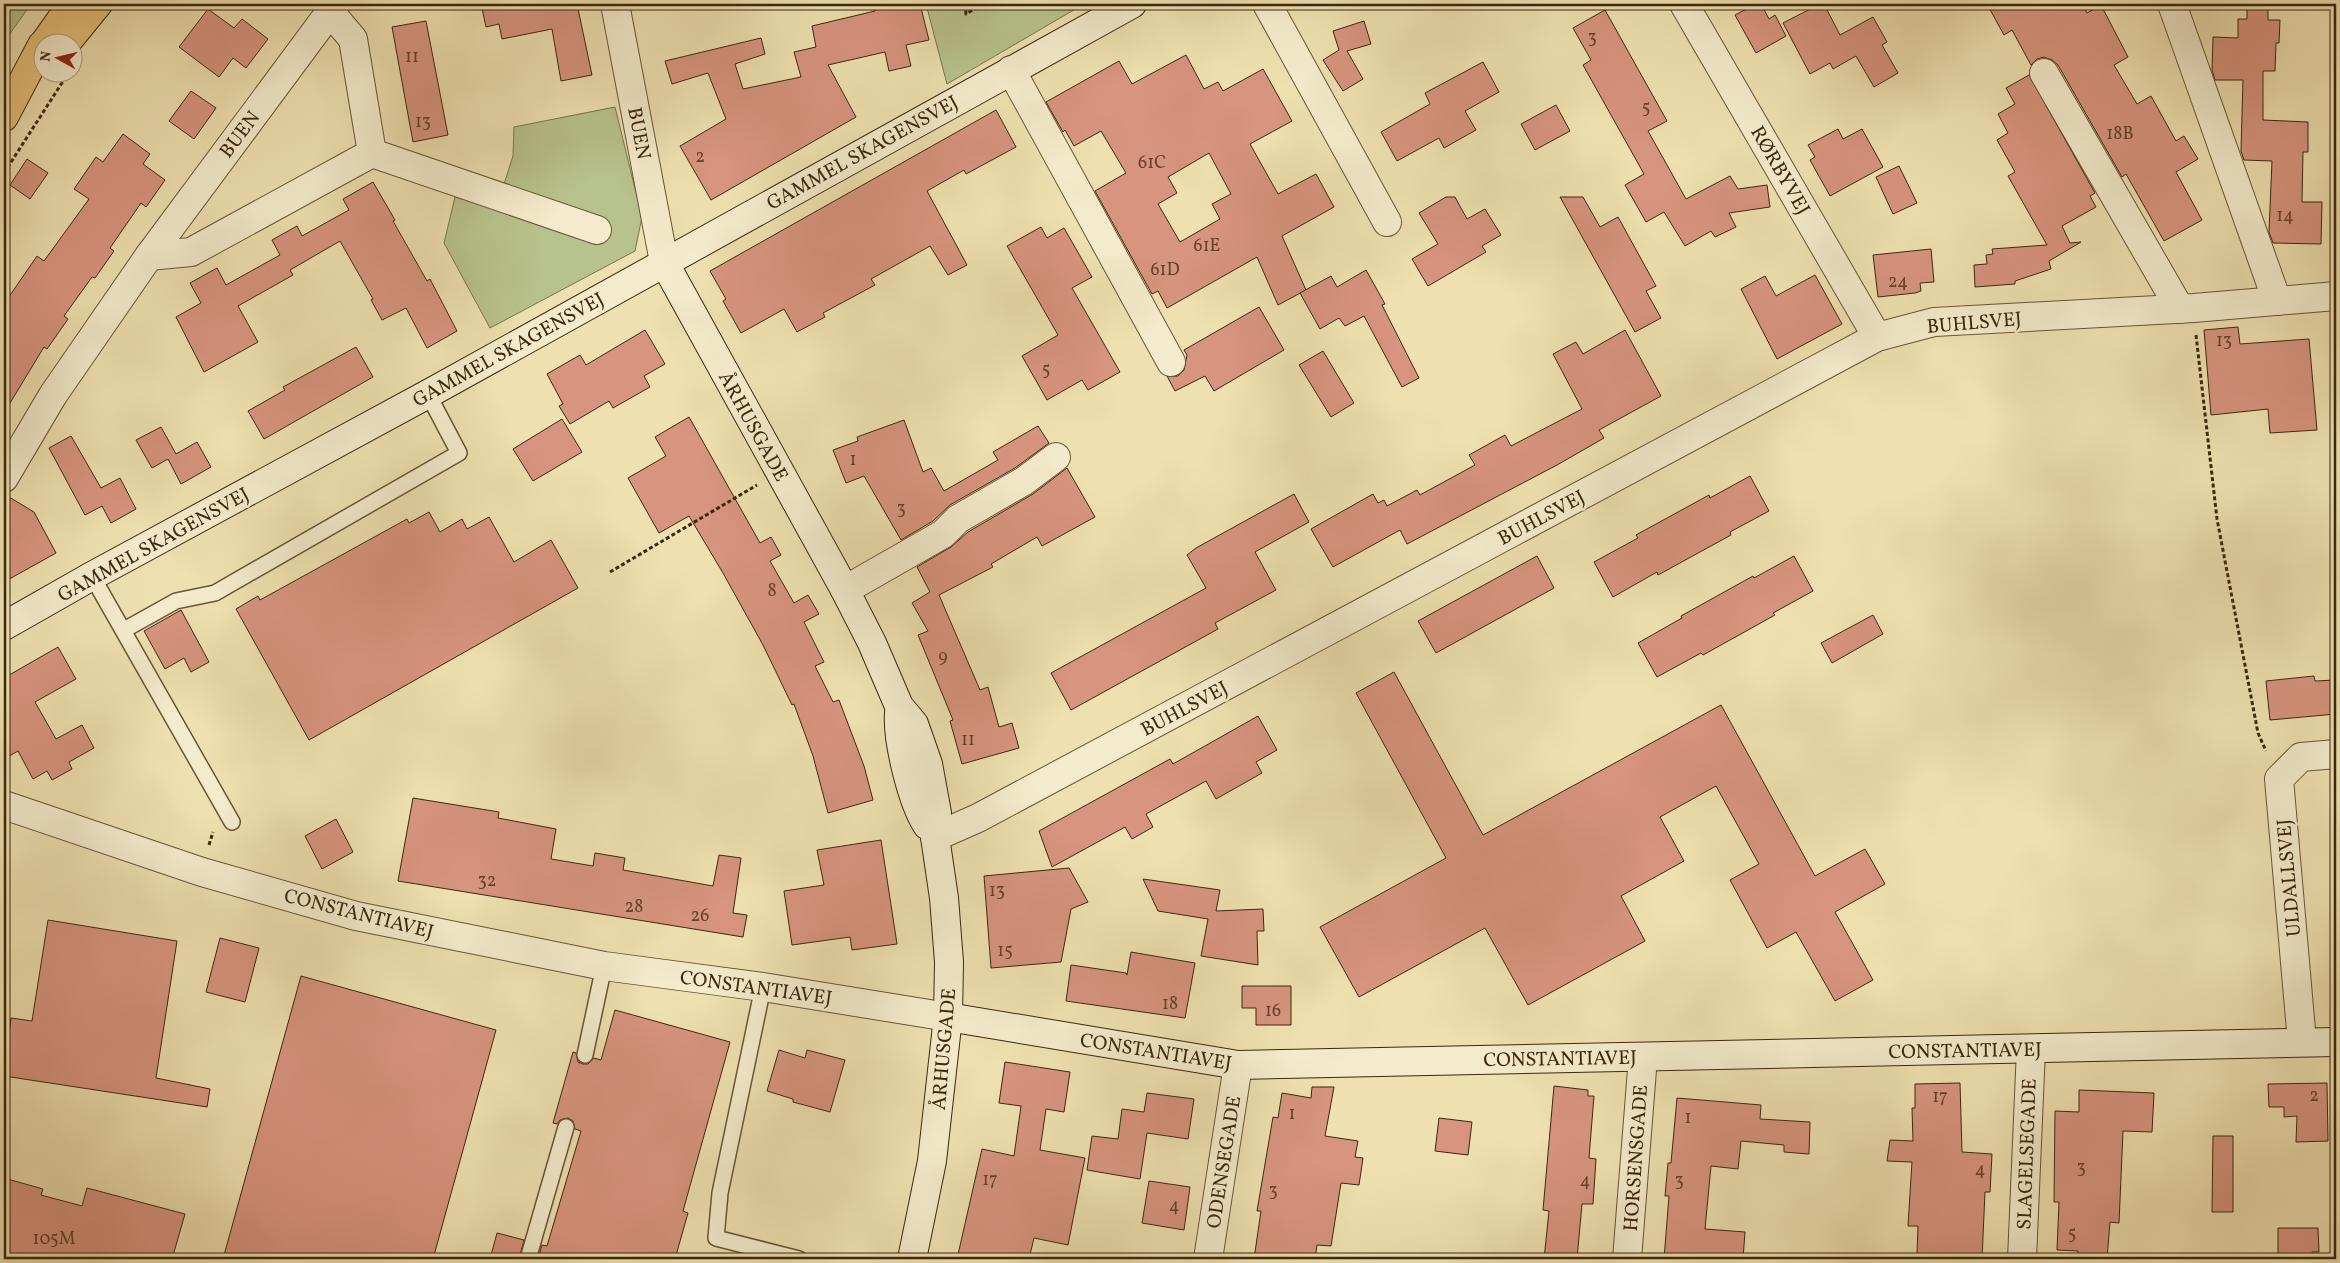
<svg xmlns="http://www.w3.org/2000/svg" width="2340" height="1263" viewBox="0 0 2340 1263" font-family="Vollkorn,serif">
  <rect width="100%" height="100%" fill="#eee0b0"/>
  <filter id="stains"><feTurbulence type="fractalNoise" baseFrequency=".004" numOctaves="4"/><feColorMatrix values="0 0 0 0 .2 0 0 0 0 .09 0 0 0 0 .02 0 0 0 .5 -.17"/></filter>
  <radialGradient id="worn" r=".72"><stop offset=".6" stop-color="#630" stop-opacity="0"/><stop offset="1" stop-color="#630" stop-opacity=".3"/></radialGradient>
  <g fill="#b8c28c" stroke="#7a744d">
    <polygon points="4,4 31,4 4,42"/>
    <polygon points="926,4 1084,4 947,84"/>
    <polygon points="615,107 642,217 635,251 490,328 444,243 455,197 496,209 513,156 514,127"/>
  </g>
  <g fill="#d7947e" stroke="#3c270e" fill-rule="evenodd">
    <polygon points="481,4 577,4 592,75 561,81 552,29 502,39 499,24 486,27"/>
    <polygon points="873,4 920,4 929,40 906,45 911,66 889,71 885,52 828,65 856,117 711,200 680,146 726,119 708,73 672,84 665,61 761,38 765,54 735,64 743,89 801,77 794,52 816,47 812,26 875,11"/>
    <polygon points="1756,4 1761,4 1769,19 1775,15 1786,36 1756,53 1735,15"/>
    <polygon points="1820,4 1824,4 1840,35 1873,17 1887,42 1882,45 1898,73 1874,87 1856,56 1833,69 1830,63 1810,74 1783,23"/>
    <polygon points="1987,4 2082,4 2087,13 2101,5 2128,57 2114,65 2137,104 2151,96 2176,141 2184,136 2198,159 2176,172 2202,220 2164,241 2126,174 2122,177 2058,65 2052,60 2044,57 2037,59 2031,65 2012,30 2004,35"/>
    <polygon points="2247,4 2268,4 2268,20 2280,20 2279,43 2276,43 2275,71 2263,71 2263,120 2308,122 2308,152 2303,152 2302,202 2322,202 2321,244 2273,243 2269,232 2272,161 2244,160 2241,151 2243,80 2215,80 2212,70 2213,37 2238,38 2238,19 2247,19"/>
    <polygon points="208,9 234,28 242,19 268,39 246,68 233,58 219,77 179,47"/>
    <polygon points="1605,10 1667,121 1648,131 1686,199 1730,176 1738,189 1767,185 1770,207 1729,213 1736,227 1715,237 1711,231 1685,246 1664,212 1646,222 1625,185 1644,174 1583,65 1591,60 1573,28"/>
    <polygon points="426,21 448,135 413,142 392,27"/>
    <polygon points="1364,21 1371,44 1347,51 1363,79 1343,91 1323,60 1339,50 1333,31"/>
    <path d="M1186,55L1204,89L1218,82L1223,91L1263,69L1292,121L1250,144L1278,194L1316,174L1334,207L1282,236L1306,290L1278,305L1257,257L1167,308L1158,291L1152,294L1095,191L1126,173L1101,131L1074,146L1065,130L1063,132L1046,102L1119,61L1132,84ZM1209,153L1231,194L1212,204L1220,219L1180,242L1158,204L1177,193L1168,177Z"/>
    <polygon points="1483,62 1499,92 1465,111 1476,130 1444,148 1439,138 1397,161 1381,132 1430,104 1425,93"/>
    <polygon points="2029,75 2095,193 2090,196 2096,207 2062,226 2070,243 2081,242 2049,261 2051,269 2015,281 2015,284 1975,287 1974,265 1987,264 1986,255 1993,254 1992,249 2047,245 2008,176 2015,172 1997,140 2008,133 1998,114 2015,104 2006,88"/>
    <polygon points="191,91 216,108 194,139 169,121"/>
    <polygon points="1556,105 1570,131 1535,150 1521,124"/>
    <polygon points="996,110 1016,147 966,174 964,170 927,191 967,265 948,275 930,246 871,279 875,285 823,313 825,317 797,332 784,309 741,333 723,301 726,299 710,271"/>
    <polygon points="1838,129 1843,139 1862,129 1883,167 1830,196 1810,160 1815,157 1808,145"/>
    <polygon points="123,134 150,154 143,164 165,180 146,207 141,203 110,248 114,251 95,278 92,277 64,316 68,319 47,349 44,347 4,413 4,304 37,256 44,261 89,199 74,189 96,157 103,162"/>
    <polygon points="27,159 48,173 30,199 10,185"/>
    <polygon points="1899,166 1917,203 1893,214 1876,177"/>
    <polygon points="373,182 395,220 393,221 427,281 430,279 457,331 427,348 406,308 382,320 371,300 373,299 340,241 290,270 293,275 238,306 258,342 204,372 176,317 201,303 190,283 217,268 226,285 280,255 272,240 297,226 302,236 349,210 343,199"/>
    <polygon points="1446,197 1455,197 1467,219 1485,209 1501,235 1482,246 1486,252 1428,286 1412,259 1438,244 1419,213"/>
    <polygon points="1560,197 1583,197 1600,227 1618,217 1656,286 1646,291 1661,318 1635,332"/>
    <polygon points="1041,227 1047,238 1064,228 1092,277 1072,288 1120,372 1088,390 1082,380 1047,400 1022,356 1058,335 1007,246"/>
    <polygon points="1931,249 1934,282 1920,283 1921,291 1915,293 1878,297 1873,255"/>
    <polygon points="1366,270 1385,304 1382,305 1419,378 1402,387 1364,316 1345,326 1339,318 1320,329 1300,293 1331,276 1337,287"/>
    <polygon points="1815,275 1842,324 1777,359 1741,289 1765,276 1776,296"/>
    <polygon points="1259,307 1284,350 1214,391 1205,376 1175,391 1167,376 1178,376 1184,370 1187,355 1184,350"/>
    <polygon points="2238,327 2240,344 2309,339 2317,430 2270,433 2268,409 2211,415 2204,330"/>
    <polygon points="645,330 665,364 644,376 650,387 613,408 609,401 570,424 559,406 563,404 547,374 580,355 586,365"/>
    <polygon points="1625,330 1661,396 1599,430 1604,438 1557,465 1407,544 1400,530 1333,567 1311,529 1373,494 1378,503 1384,500 1387,506 1417,490 1420,495 1475,465 1469,455 1505,435 1511,446 1582,409 1553,354 1576,342 1583,354"/>
    <polygon points="356,347 373,377 264,439 248,411 285,390 283,387"/>
    <polygon points="1323,351 1354,403 1331,417 1299,365"/>
    <polygon points="689,417 760,543 771,537 781,555 770,561 794,603 808,595 819,614 804,622 824,662 815,666 833,702 839,700 864,766 873,800 828,813 813,756 794,704 792,705 763,645 723,573 689,516 659,533 628,478 666,456 655,437"/>
    <polygon points="562,419 582,452 533,481 513,449"/>
    <polygon points="904,420 923,472 931,468 944,491 998,460 993,452 1038,426 1049,443 1015,468 950,505 933,521 901,540 864,476 846,483 833,450 858,441 857,437"/>
    <polygon points="161,427 176,454 197,442 211,467 181,484 168,459 152,468 136,440"/>
    <polygon points="71,436 101,488 120,478 136,509 111,523 102,506 85,515 49,448"/>
    <polygon points="1067,468 1095,517 1042,546 1037,537 991,564 993,567 939,595 980,690 988,687 999,727 1012,723 1019,748 962,764 950,721 953,720 918,635 928,631 912,603 930,592 917,567 951,547 968,532 1033,494"/>
    <polygon points="1750,476 1769,511 1730,532 1731,535 1658,575 1657,572 1613,597 1594,562 1638,538 1636,535 1709,495 1710,498"/>
    <polygon points="4,494 34,512 56,553 4,582"/>
    <polygon points="1294,494 1309,522 1255,552 1276,590 1215,623 1218,629 1071,710 1051,673 1206,588 1187,555 1196,548"/>
    <polygon points="429,512 440,532 462,519 467,529 489,517 514,562 551,540 578,588 309,740 236,609 258,596 260,600 407,519 409,523"/>
    <polygon points="1537,556 1554,588 1436,653 1418,621"/>
    <polygon points="1794,556 1813,591 1773,613 1775,615 1703,655 1701,653 1657,677 1638,643 1682,618 1681,616 1753,576 1754,578"/>
    <polygon points="181,610 209,662 191,672 184,658 165,669 144,631"/>
    <polygon points="1873,615 1883,634 1832,663 1821,643"/>
    <polygon points="58,647 76,679 35,702 56,739 82,725 94,748 69,762 72,769 52,780 47,771 33,779 18,751 4,759 4,678"/>
    <polygon points="1394,672 1483,835 1721,705 1815,876 1865,849 1885,884 1835,912 1873,980 1835,1001 1796,932 1767,948 1730,880 1759,864 1716,786 1660,817 1684,861 1621,896 1645,941 1528,1005 1485,928 1359,997 1320,927 1446,858 1356,693"/>
    <polygon points="2314,676 2315,681 2336,680 2336,714 2270,720 2266,681"/>
    <polygon points="1258,716 1277,750 1256,762 1262,773 1216,799 1206,781 1146,814 1153,827 1132,839 1125,827 1052,867 1039,831 1170,759 1173,764"/>
    <polygon points="413,798 499,812 498,818 556,829 551,859 593,866 595,853 625,858 623,870 713,886 719,855 741,858 733,913 747,915 743,937 398,881"/>
    <polygon points="336,819 353,852 322,869 305,836"/>
    <polygon points="881,840 897,944 852,950 850,937 792,945 784,891 824,885 817,850"/>
    <polygon points="1069,868 1088,902 1071,909 1061,962 991,968 984,876"/>
    <polygon points="1143,879 1220,890 1216,911 1263,909 1264,931 1257,931 1258,965 1201,956 1208,919 1158,911"/>
    <polygon points="48,920 177,941 156,1078 210,1089 207,1107 4,1076 11,1018 32,1021"/>
    <polygon points="220,938 259,948 245,1002 206,992"/>
    <polygon points="1131,952 1195,963 1185,1018 1066,1001 1071,965 1126,973 1127,975"/>
    <polygon points="301,976 496,1030 433,1259 223,1259"/>
    <polygon points="1242,986 1291,986 1291,1025 1256,1025 1256,1008 1242,1008"/>
    <polygon points="615,1010 730,1042 683,1211 688,1213 675,1259 538,1259 542,1245 547,1246 581,1131 575,1129 573,1121 568,1118 560,1120 557,1124 553,1123 573,1052 576,1053 578,1062 583,1064 588,1064 594,1058 601,1060"/>
    <polygon points="779,1050 805,1058 807,1050 845,1060 830,1112 793,1102 793,1099 767,1091"/>
    <polygon points="1005,1062 1070,1072 1064,1112 1046,1109 1040,1150 1085,1158 1068,1245 1034,1238 1029,1259 957,1259 982,1149 1014,1156 1021,1106 999,1103"/>
    <polygon points="1960,1083 1962,1152 1992,1154 1990,1192 1985,1192 1982,1259 1927,1259 1927,1254 1917,1254 1918,1226 1908,1226 1912,1162 1887,1161 1890,1140 1913,1141 1912,1108 1915,1108 1915,1084"/>
    <polygon points="2327,1083 2328,1141 2296,1142 2297,1116 2284,1117 2284,1107 2269,1107 2268,1084"/>
    <polygon points="1554,1086 1588,1090 1588,1096 1594,1096 1589,1158 1596,1159 1593,1204 1582,1204 1577,1259 1544,1259 1549,1211 1543,1210"/>
    <polygon points="1312,1087 1334,1087 1325,1136 1358,1141 1355,1157 1363,1158 1359,1185 1341,1183 1331,1246 1317,1245 1315,1259 1254,1259 1261,1211 1257,1211 1273,1117 1278,1118 1282,1093 1311,1098"/>
    <polygon points="2079,1090 2154,1093 2152,1132 2123,1131 2119,1223 2110,1222 2107,1259 2078,1259 2078,1251 2057,1250 2059,1202 2054,1202 2055,1111 2079,1112"/>
    <polygon points="1147,1093 1194,1099 1188,1139 1147,1133 1140,1179 1087,1170 1092,1136 1118,1139 1122,1109 1144,1112"/>
    <polygon points="1677,1098 1761,1105 1760,1119 1810,1122 1809,1154 1784,1152 1784,1145 1741,1141 1738,1169 1711,1166 1705,1229 1745,1232 1743,1259 1664,1259 1669,1196 1665,1196 1668,1163 1671,1163"/>
    <polygon points="1439,1118 1472,1122 1468,1155 1435,1151"/>
    <polygon points="2213,1136 2233,1136 2233,1212 2212,1212"/>
    <polygon points="4,1178 43,1189 41,1195 82,1206 87,1188 185,1214 172,1259 4,1259"/>
    <polygon points="1149,1181 1190,1187 1184,1230 1142,1223"/>
    <polygon points="2278,1228 2318,1228 2319,1252 2312,1252 2312,1259 2278,1259"/>
    <polygon points="497,1233 524,1240 519,1259 490,1259"/>
  </g>
  <g fill="none" stroke-linecap="round" stroke-linejoin="round">
    <g stroke="#685536" stroke-width="18">
      <g id="lane">
        <polyline points="92,576 232,822"/>
        <polyline points="124,630 176,601 215,593 459,453 428,394"/>
        <polyline points="763,987 720,1193 716,1238 799,1259"/>
        <polyline points="585,1055 604,966"/>
        <polyline points="528,1259 566,1127"/>
      </g>
    </g>
    <g stroke="#685536" stroke-width="30">
      <g id="street">
        <polyline points="615,4 664,262"/>
        <polyline points="1267,4 1387,222"/>
        <polyline points="1684,4 1877,337"/>
        <polyline points="2172,4 2277,301"/>
        <polyline points="1011,70 1171,362"/>
        <polyline points="2044,73 2180,309"/>
        <polyline points="372,153 597,230"/>
        <polyline points="149,256 191,252 372,153 353,39 330,12"/>
        <polyline points="4,478 53,395 149,256 336,4"/>
        <polyline points="845,590 943,534 958,519 1024,481 1056,457"/>
        <polyline points="4,805 202,872 356,916 604,966 763,987 948,1017"/>
        <polyline points="935,837 978,818 1877,337 1934,322 2194,308 2336,296"/>
        <polyline points="2302,1042 2279,779 2301,757 2336,754"/>
        <polyline points="1208,1259 1238,1065"/>
        <polyline points="1627,1259 1643,1057"/>
        <polyline points="2022,1259 2031,1049"/>
      </g>
    </g>
    <g stroke="#3c270e" stroke-width="30">
      <g id="secondary">
        <polyline points="664,262 845,590 872,643 899,706 914,724 928,764 937,813 935,837 944,898 949,962 948,1017 932,1161 912,1259"/>
        <polyline points="4,626 92,576 428,394 1132,4"/>
        <path d="M899,713C897,741 912,802 927,825"/>
        <polyline points="948,1017 1238,1065 2336,1042"/>
      </g>
    </g>
    <g stroke="#3c270e" stroke-width="30">
      <g id="primary">
        <polyline points="45,42 72,4"/>
        <polyline points="67,42 98,4"/>
        <polyline points="4,117 42,45"/>
      </g>
    </g>
    <g stroke="#3c270e" stroke-width="3" stroke-dasharray="4 2.5" stroke-linecap="butt">
      <polyline points="965,4 966,14 983,4"/>
      <polyline points="4,173 69,72"/>
      <polyline points="2196,335 2217,519 2258,733 2266,751"/>
      <polyline points="610,572 757,485"/>
      <polyline points="209,845 213,832"/>
    </g>
    <use href="#lane" stroke="#f4ebcc" stroke-width="15"/>
    <use href="#street" stroke="#f4ebcc" stroke-width="28"/>
    <use href="#secondary" stroke="#f4ebcc" stroke-width="28"/>
    <use href="#primary" stroke="#e7c078" stroke-width="28"/>
  </g>
  <g text-anchor="middle" stroke-width="5" stroke-linejoin="round" paint-order="stroke">
    <g font-size="18" fill="#63422a">
      <text x="1592" y="43">3</text>
      <text x="412" y="62">11</text>
      <text x="1646" y="113">5</text>
      <text x="423" y="127">13</text>
      <text x="2120" y="139">18B</text>
      <text x="700" y="162">2</text>
      <text x="1152" y="168">61C</text>
      <text x="2285" y="221">14</text>
      <text x="1207" y="251">61E</text>
      <text x="1165" y="275">61D</text>
      <text x="1898" y="287">24</text>
      <text x="2224" y="346">13</text>
      <text x="1046" y="375">5</text>
      <text x="853" y="465">1</text>
      <text x="901" y="514">3</text>
      <text x="772" y="596">8</text>
      <text x="943" y="662">9</text>
      <text x="968" y="745">11</text>
      <text x="487" y="886">32</text>
      <text x="997" y="896">13</text>
      <text x="634" y="912">28</text>
      <text x="700" y="921">26</text>
      <text x="1005" y="956">15</text>
      <text x="1170" y="1009">18</text>
      <text x="1273" y="1016">16</text>
      <text x="2314" y="1101">2</text>
      <text x="1940" y="1102">17</text>
      <text x="1292" y="1119">1</text>
      <text x="1688" y="1123">1</text>
      <text x="2081" y="1173">3</text>
      <text x="1980" y="1175">4</text>
      <text x="990" y="1185">17</text>
      <text x="1585" y="1186">4</text>
      <text x="1679" y="1186">3</text>
      <text x="1273" y="1196">3</text>
      <text x="1174" y="1211">4</text>
      <text x="2072" y="1239">5</text>
      <text x="54" y="1244">105M</text>
    </g>
    <g font-size="20" fill="#3c270e" stroke="#f4ebcc">
      <text transform="translate(640 133) rotate(79)" y="7">BUEN</text>
      <text transform="translate(239 134) rotate(-53)" y="7">BUEN</text>
      <text transform="translate(862 152) rotate(-29)" y="7">GAMMEL SKAGENSVEJ</text>
      <text transform="translate(1781 170) rotate(60)" y="7">RØRBYVEJ</text>
      <text transform="translate(1974 322) rotate(-5)" y="7">BUHLSVEJ</text>
      <text transform="translate(508 349) rotate(-29)" y="7">GAMMEL SKAGENSVEJ</text>
      <text transform="translate(754 426) rotate(61)" y="7">ÅRHUSGADE</text>
      <text transform="translate(1541 517) rotate(-28)" y="7">BUHLSVEJ</text>
      <text transform="translate(153 544) rotate(-29)" y="7">GAMMEL SKAGENSVEJ</text>
      <text transform="translate(1184 708) rotate(-28)" y="7">BUHLSVEJ</text>
      <text transform="translate(2288 878) rotate(-95)" y="7">ULDALLSVEJ</text>
      <text transform="translate(359 913) rotate(14)" y="7">CONSTANTIAVEJ</text>
      <text transform="translate(756 987) rotate(8)" y="7">CONSTANTIAVEJ</text>
      <text transform="translate(943 1049) rotate(-85)" y="7">ÅRHUSGADE</text>
      <text transform="translate(1965 1050) rotate(-1)" y="7">CONSTANTIAVEJ</text>
      <text transform="translate(1156 1051) rotate(9)" y="7">CONSTANTIAVEJ</text>
      <text transform="translate(1560 1058) rotate(-1)" y="7">CONSTANTIAVEJ</text>
      <text transform="translate(2026 1154) rotate(-88)" y="7">SLAGELSEGADE</text>
      <text transform="translate(1635 1158) rotate(-86)" y="7">HORSENSGADE</text>
      <text transform="translate(1223 1162) rotate(-81)" y="7">ODENSEGADE</text>
    </g>
  </g>
  <rect width="2340" height="1263" fill="none" stroke="#eee0b0" stroke-width="20"/>
  <rect x="5" y="5" width="2330" height="1253" fill="none" stroke="#3c270e" stroke-width="2.5"/>
  <rect x="10" y="10" width="2320" height="1243" fill="none" stroke="#3c270e"/>
  <g transform="translate(58 58) rotate(278)"><circle r="24" fill="#f4ebcc" stroke="#aa9d80"/>
  <path d="M0-4L9 19L0 12L-9 19Z" fill="#8f2418"/>
  <text y="-8" font-size="14" font-weight="bold" text-anchor="middle" fill="#3c270e">N</text>
  </g>
  <rect width="100%" height="100%" filter="url(#stains)"/>
  <rect width="100%" height="100%" fill="url(#worn)"/>
</svg>
